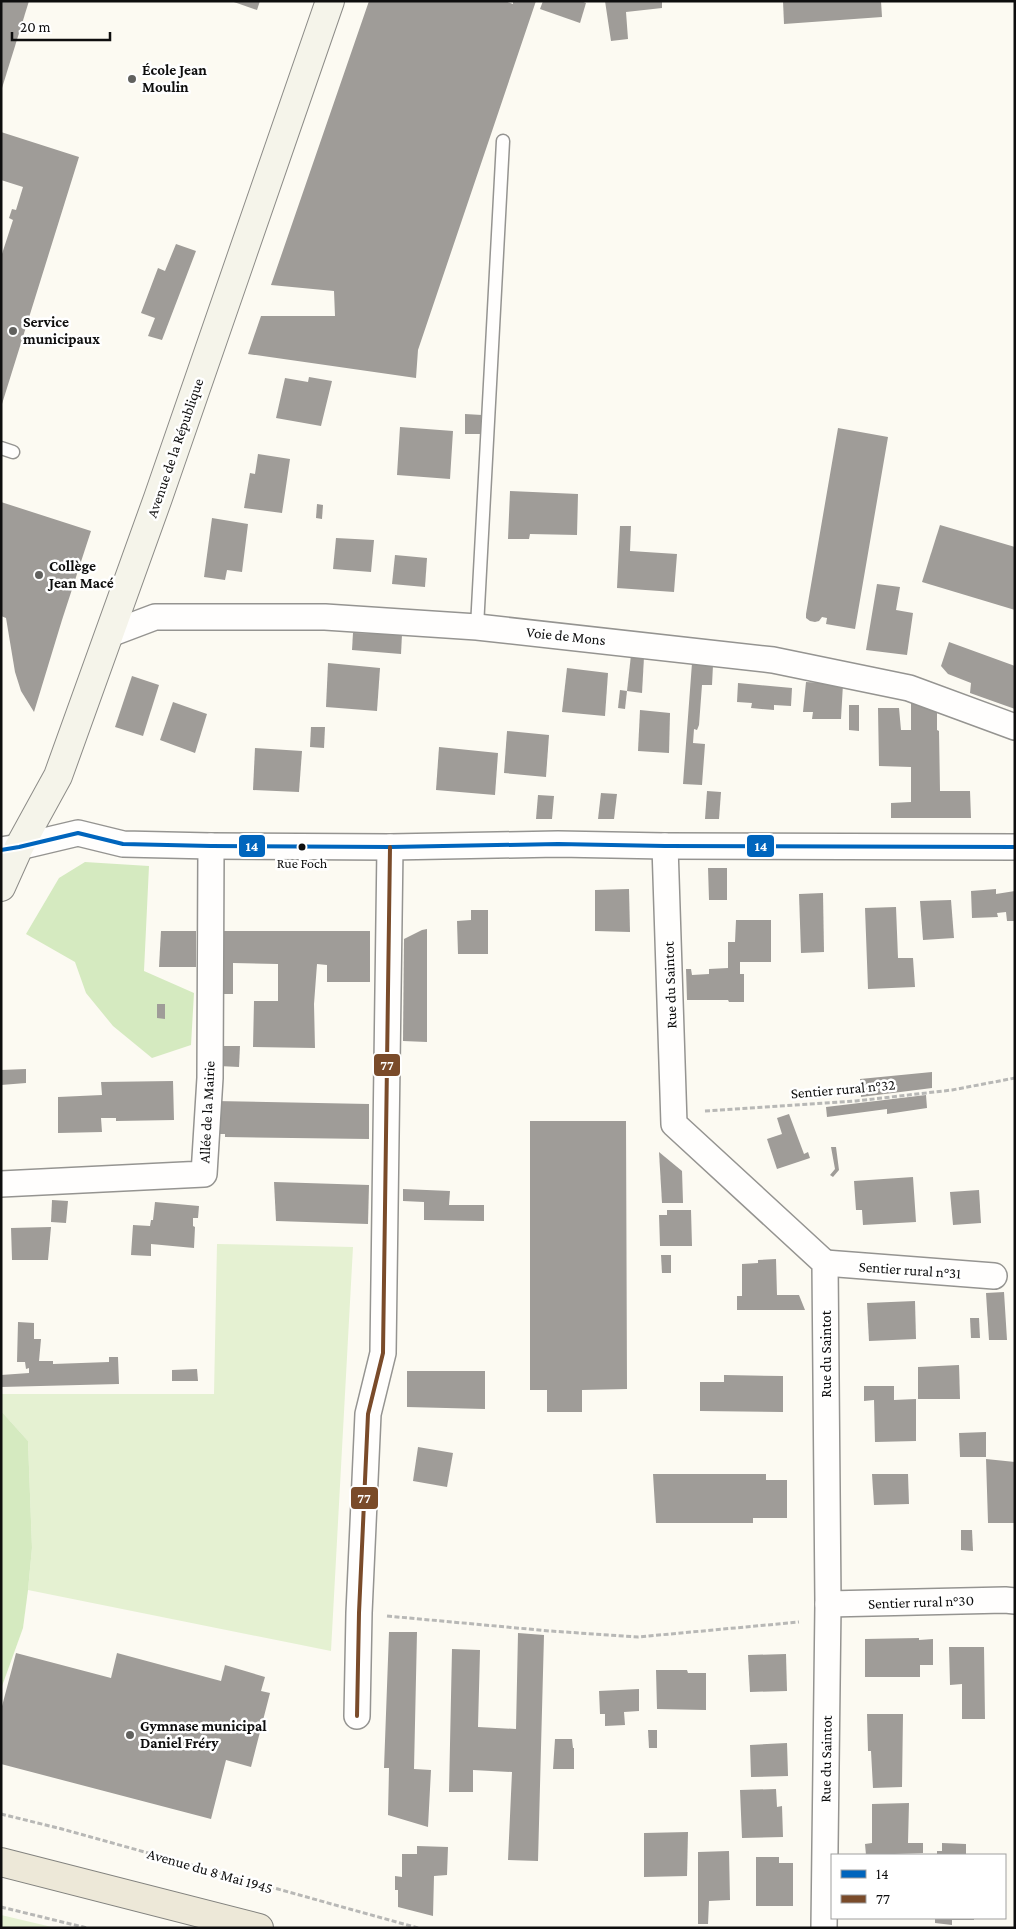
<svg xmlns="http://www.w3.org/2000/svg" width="1016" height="1929" viewBox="0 0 1016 1929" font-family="'Crimson Pro',serif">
  <rect width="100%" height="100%" fill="#fcfaf2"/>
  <g fill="#e5f1d2">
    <polygon points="217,1244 353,1247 331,1651 28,1590 32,1548 28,1441 1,1411 1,1394 214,1394"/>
    <polygon points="1,1915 56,1928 1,1928"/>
  </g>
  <g fill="#d5eac0">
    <polygon points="85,862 149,866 144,971 194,993 191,1045 152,1058 113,1026 86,993 75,962 26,934 59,878"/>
    <polygon points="1,1411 28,1441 32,1548 28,1590 23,1628 1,1689"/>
  </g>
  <g fill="#9f9c98">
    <polygon points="1,1 29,1 2,88 1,88"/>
    <polygon points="231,1 260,1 257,10"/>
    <polygon points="369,1 505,1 513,4 513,1 536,1 418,350 416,378 248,354 261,316 335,316 334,291 271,285"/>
    <polygon points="543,1 581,1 586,3 580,23 540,9"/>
    <polygon points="605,1 662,1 662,8 626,12 628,39 611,41"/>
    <polygon points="783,1 881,1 882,17 784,24"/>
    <polygon points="1,132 79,157 2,404 1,257 13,220 9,218 12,209 16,210 23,187 1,180"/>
    <polygon points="176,244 196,251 162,340 148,336 155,318 141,313 158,268 165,271"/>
    <polygon points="309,377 332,381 321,426 276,418 285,378 308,382"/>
    <polygon points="465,414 482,415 482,434 465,434"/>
    <polygon points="400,427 453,431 450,479 397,475"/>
    <polygon points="838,428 888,437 855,629 826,624 827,618 822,617 819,621 815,622 810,621 806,618 806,614"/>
    <polygon points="258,454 290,459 282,513 244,508 250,473 255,474"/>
    <polygon points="510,491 578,494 577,535 530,534 529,539 508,539"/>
    <polygon points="1,502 91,531 62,620 34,712 21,691 15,672 6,618 1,616"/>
    <polygon points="317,504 323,505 322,519 316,518"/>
    <polygon points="212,518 248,524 242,572 227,570 225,580 204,577"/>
    <polygon points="940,525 1015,547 1015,610 922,582"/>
    <polygon points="620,526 631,526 630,551 677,554 674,592 617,588"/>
    <polygon points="336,538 374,540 371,572 333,569"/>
    <polygon points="395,555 427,558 425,587 392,584"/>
    <polygon points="877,584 900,587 896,610 913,613 907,655 866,650"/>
    <polygon points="353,633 402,634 401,654 352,650"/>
    <polygon points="949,642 1015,666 1015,709 970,693 971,683 948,674 941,666"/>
    <polygon points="631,655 644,657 642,693 627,691"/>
    <polygon points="328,663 380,668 377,711 326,707"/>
    <polygon points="692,663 713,665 712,685 702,685 699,725 697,730 694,729 693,743 705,744 702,785 683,784"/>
    <polygon points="567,668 608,673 605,716 562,712"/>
    <polygon points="132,676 159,685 143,736 115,727"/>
    <polygon points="806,682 843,684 841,719 812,719 813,712 803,712"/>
    <polygon points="738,683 792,688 791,706 774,705 774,710 751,708 752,703 737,702"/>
    <polygon points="620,690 627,691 625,709 618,708"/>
    <polygon points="911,697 937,706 937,730 939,731 940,791 970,791 971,818 891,818 891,803 911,802 911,767 879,766 878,708 899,708 901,730 911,730"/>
    <polygon points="173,702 207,714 195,753 160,740"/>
    <polygon points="849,705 859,705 859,731 849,730"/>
    <polygon points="640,710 670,713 669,753 638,751"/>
    <polygon points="311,727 325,727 324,748 310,747"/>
    <polygon points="507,731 549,735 546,777 504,773"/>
    <polygon points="439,747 498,753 495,795 436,790"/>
    <polygon points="255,748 302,751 299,792 253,790"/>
    <polygon points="707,791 721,792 719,819 705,819"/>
    <polygon points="601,793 617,794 614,819 598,819"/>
    <polygon points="538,795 554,796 552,819 536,819"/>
    <polygon points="708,868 727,868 727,900 709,900"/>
    <polygon points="629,889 630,932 595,931 595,890"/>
    <polygon points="996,889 996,894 1015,891 1015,921 1007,921 1006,912 997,913 998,917 972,918 971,891"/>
    <polygon points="823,893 824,952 801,953 799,894"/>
    <polygon points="951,900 954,938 923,940 920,901"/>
    <polygon points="896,907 898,958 913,958 915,987 868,989 865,908"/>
    <polygon points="471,910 488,910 488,954 458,954 457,921 471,920"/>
    <polygon points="736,920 771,920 771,962 740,962 740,974 744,974 744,1002 729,1002 728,1000 687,1000 686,969 691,969 692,975 709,974 709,969 728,968 728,942 735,942"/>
    <polygon points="427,929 427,1042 403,1041 404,939 422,930"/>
    <polygon points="161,931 196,931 196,967 159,967"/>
    <polygon points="223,931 370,931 370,982 327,982 327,965 317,964 314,1004 315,1048 253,1047 254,1001 278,1001 278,964 233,963 233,994 222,994"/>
    <polygon points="157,1004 165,1004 165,1019 157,1018"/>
    <polygon points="220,1046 240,1046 239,1067 219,1066"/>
    <polygon points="26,1069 26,1083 1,1085 1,1070"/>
    <polygon points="932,1072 932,1088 861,1097 860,1079"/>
    <polygon points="173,1081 174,1120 116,1121 116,1118 101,1118 102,1132 58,1133 58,1097 102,1095 101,1082"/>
    <polygon points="926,1095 927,1108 887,1114 887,1109 827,1117 826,1107"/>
    <polygon points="215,1101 369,1104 369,1139 225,1137 225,1134 214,1134"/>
    <polygon points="789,1114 804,1154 808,1152 810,1158 777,1169 767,1139 782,1134 777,1118"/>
    <polygon points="530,1121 626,1121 627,1389 582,1390 582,1412 547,1412 547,1390 530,1390"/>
    <polygon points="831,1147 836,1147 839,1170 833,1177 830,1175 835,1169"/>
    <polygon points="659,1152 682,1171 683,1203 662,1203"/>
    <polygon points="913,1177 916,1222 863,1225 862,1210 856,1210 854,1181"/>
    <polygon points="274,1182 369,1185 368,1224 276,1221"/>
    <polygon points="403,1189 450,1191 449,1205 484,1205 484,1221 424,1220 424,1202 403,1201"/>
    <polygon points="979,1190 981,1223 953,1225 950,1192"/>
    <polygon points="52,1200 68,1201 66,1223 51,1222"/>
    <polygon points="155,1202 199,1206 198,1218 193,1218 193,1226 195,1227 194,1248 151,1244 151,1256 131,1255 133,1225 150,1226 151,1220 153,1220"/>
    <polygon points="667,1210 691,1210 692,1246 660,1246 659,1215 667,1215"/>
    <polygon points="51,1227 48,1260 12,1260 11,1228"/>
    <polygon points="661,1255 671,1255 671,1273 662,1273"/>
    <polygon points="776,1259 777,1295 799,1295 805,1310 737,1310 737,1296 742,1296 742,1264 758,1263 758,1260"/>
    <polygon points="1004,1292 1007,1340 989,1340 986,1293"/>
    <polygon points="915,1301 916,1339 869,1341 867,1303"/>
    <polygon points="970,1318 979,1318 980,1338 971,1338"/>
    <polygon points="18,1322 34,1323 34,1339 41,1339 39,1361 53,1361 53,1364 109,1362 109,1357 118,1357 119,1384 1,1387 1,1375 29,1373 29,1368 26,1369 25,1362 17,1362"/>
    <polygon points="959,1365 960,1399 918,1399 918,1367"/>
    <polygon points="197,1369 198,1381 172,1381 172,1370"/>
    <polygon points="407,1371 485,1371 485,1409 407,1407"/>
    <polygon points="724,1375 783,1376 783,1412 700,1411 700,1382 724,1382"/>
    <polygon points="864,1386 894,1386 894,1400 916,1399 916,1441 875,1442 874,1400 864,1401"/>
    <polygon points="986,1432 986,1457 960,1457 959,1433"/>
    <polygon points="418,1447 453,1453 447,1487 413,1481"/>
    <polygon points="986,1459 1015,1462 1015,1523 988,1523"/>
    <polygon points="653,1474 766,1474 766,1480 787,1480 787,1518 753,1518 753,1523 656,1523"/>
    <polygon points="872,1474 908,1474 909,1504 874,1505"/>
    <polygon points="961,1530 972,1530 973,1551 961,1550"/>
    <polygon points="389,1632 417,1632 414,1769 431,1770 428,1827 388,1815 389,1768 384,1768"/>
    <polygon points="518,1633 544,1635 538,1861 508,1860 512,1772 473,1770 473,1792 449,1792 452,1649 480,1650 478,1727 516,1729"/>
    <polygon points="919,1638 919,1640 933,1639 933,1665 920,1665 920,1677 865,1677 865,1639"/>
    <polygon points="949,1647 984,1647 985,1719 962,1719 962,1684 950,1685"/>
    <polygon points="16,1653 111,1678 117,1653 221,1681 225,1665 265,1677 261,1691 270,1693 251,1767 226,1760 211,1819 1,1764 1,1710"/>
    <polygon points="786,1654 787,1691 750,1692 748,1655"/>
    <polygon points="656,1670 687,1670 688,1673 706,1673 706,1710 657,1709"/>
    <polygon points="639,1689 639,1711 624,1712 625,1725 605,1726 605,1714 600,1714 599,1691"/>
    <polygon points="867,1714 903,1714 902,1787 873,1788 871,1751 868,1751"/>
    <polygon points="648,1730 657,1730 657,1748 649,1748"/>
    <polygon points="555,1739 572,1739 573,1748 574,1748 574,1769 553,1769"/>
    <polygon points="787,1743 788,1776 751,1777 750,1745"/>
    <polygon points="776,1789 777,1807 782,1806 783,1837 742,1838 740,1790"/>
    <polygon points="909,1803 908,1843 923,1843 923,1853 866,1855 865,1844 872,1843 872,1804"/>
    <polygon points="688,1832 687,1876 644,1877 644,1833"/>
    <polygon points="942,1843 966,1844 966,1855 937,1855 937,1851 942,1851"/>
    <polygon points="417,1846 448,1847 447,1875 434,1876 433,1916 398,1907 398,1890 395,1890 395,1876 402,1877 402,1854 417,1854"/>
    <polygon points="729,1851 730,1900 709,1901 708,1924 698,1924 698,1852"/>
    <polygon points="756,1857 779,1857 779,1863 793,1863 793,1906 756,1906"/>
    <polygon points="935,1918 974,1918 974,1920 952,1920 952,1925 935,1923"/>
  </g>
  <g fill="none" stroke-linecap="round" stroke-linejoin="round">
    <g stroke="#959491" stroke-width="15">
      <g id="lane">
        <polyline points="1,448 13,452"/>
        <polyline points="477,627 503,141"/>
      </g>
    </g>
    <g stroke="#959491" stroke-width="28">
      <g id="street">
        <polyline points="110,634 155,617 325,617 477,627 773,660 909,688 1015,727"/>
        <polyline points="665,846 674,1124 825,1263 828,1604 824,1928"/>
        <polyline points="1,850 19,847 78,833 123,844 211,846 390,847 558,844 665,846 1015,847"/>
        <polyline points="1,1184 204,1174 210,1078 211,846"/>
        <polyline points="825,1263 994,1276"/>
        <polyline points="828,1604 1005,1600 1015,1601"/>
        <polyline points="357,1716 359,1613 368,1414 383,1353 390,847"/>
      </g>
    </g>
    <g stroke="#8c8b87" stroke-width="30">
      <polyline id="secondary" points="1,887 19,847 58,776 158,498 330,1"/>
    </g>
    <g stroke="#82827e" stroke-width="30">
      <polyline id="primary" points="1,1862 259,1928"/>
    </g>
    <g stroke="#b8b8b6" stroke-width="3" stroke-dasharray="5 2.5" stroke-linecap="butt">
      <polyline points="705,1111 856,1101 952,1090 1015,1078"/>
      <polyline points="387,1616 550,1631 638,1637 799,1622"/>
      <polyline points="1,1814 62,1829 418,1928"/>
      <polyline points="1,1907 87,1928"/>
    </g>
    <use href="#lane" stroke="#fffefd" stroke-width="12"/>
    <use href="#street" stroke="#fffefd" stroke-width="25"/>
    <use href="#secondary" stroke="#f5f4ea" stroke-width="28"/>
    <use href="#primary" stroke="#ede8d8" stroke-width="28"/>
    <g stroke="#fff" stroke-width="8">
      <polyline id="bus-1" points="1,850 19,847 78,833 123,844 211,846 390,847 558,844 665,846 1015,847"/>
    </g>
    <g stroke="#fff" stroke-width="8">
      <polyline id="bus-2" points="357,1716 359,1613 368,1414 383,1353 390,847"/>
    </g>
    <use href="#bus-1" stroke="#0065bd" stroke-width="4"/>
    <use href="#bus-2" stroke="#7a4b2a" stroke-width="4"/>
  </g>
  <g fill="#61615e" stroke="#fff" stroke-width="2">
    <circle cx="132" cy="79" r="5"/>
    <circle cx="13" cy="331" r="5"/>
    <circle cx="39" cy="575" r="5"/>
    <circle cx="130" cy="1735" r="5"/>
  </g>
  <circle fill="#0e0e0e" stroke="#fff" stroke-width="2" cx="302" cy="847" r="4.5"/>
  <g text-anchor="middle" stroke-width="5" stroke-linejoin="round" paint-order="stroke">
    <g font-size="14" fill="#0e0e0e" stroke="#fff">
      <text x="302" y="868">Rue Foch</text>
    </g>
    <g font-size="15" font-weight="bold" fill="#0e0e0e" stroke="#fff" text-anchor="start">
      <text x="142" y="75">École Jean<tspan x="142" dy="17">Moulin</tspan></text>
      <text x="23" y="327">Service<tspan x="23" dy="17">municipaux</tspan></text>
      <text x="49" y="571">Collège<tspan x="49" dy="17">Jean Macé</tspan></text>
      <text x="140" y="1731">Gymnase municipal<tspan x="140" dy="17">Daniel Fréry</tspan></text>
    </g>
    <g font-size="15" fill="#0e0e0e" stroke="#fff">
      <text transform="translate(175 448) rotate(-71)" y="5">Avenue de la République</text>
      <text transform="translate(566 636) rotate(6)" y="5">Voie de Mons</text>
      <text transform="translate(670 985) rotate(-92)" y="5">Rue du Saintot</text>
      <text transform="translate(843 1089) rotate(-5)" y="5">Sentier rural n°32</text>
      <text transform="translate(207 1112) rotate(-87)" y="5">Allée de la Mairie</text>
      <text transform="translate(910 1270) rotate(4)" y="5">Sentier rural n°31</text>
      <text transform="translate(826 1354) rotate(-90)" y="5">Rue du Saintot</text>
      <text transform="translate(921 1602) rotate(-2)" y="5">Sentier rural n°30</text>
      <text transform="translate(826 1759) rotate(-89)" y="5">Rue du Saintot</text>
      <text transform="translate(210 1871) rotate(16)" y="5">Avenue du 8 Mai 1945</text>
    </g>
  </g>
  <g stroke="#fff" stroke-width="2">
    <rect x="238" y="834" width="28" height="24" rx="5" fill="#0065bd"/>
    <rect x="746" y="834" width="29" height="24" rx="5" fill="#0065bd"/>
    <rect x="373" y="1053" width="28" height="24" rx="5" fill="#7a4b2a"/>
    <rect x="350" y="1486" width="29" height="24" rx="5" fill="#7a4b2a"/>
  </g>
  <g font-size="14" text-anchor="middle" font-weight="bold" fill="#fff">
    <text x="252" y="851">14</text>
    <text x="761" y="851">14</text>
    <text x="387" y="1070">77</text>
    <text x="364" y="1503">77</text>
  </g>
  <rect width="1016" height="1929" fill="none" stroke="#0e0e0e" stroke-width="5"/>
  <rect x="831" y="1854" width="175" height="65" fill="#ffffff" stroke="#9f9f9f"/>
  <rect x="841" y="1870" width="25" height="8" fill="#0065bd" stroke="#9f9f9f"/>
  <text x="876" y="1879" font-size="15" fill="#0e0e0e">14</text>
  <rect x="841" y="1895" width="25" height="8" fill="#7a4b2a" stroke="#9f9f9f"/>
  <text x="876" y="1904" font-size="15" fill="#0e0e0e">77</text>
  <path d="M12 32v8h98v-8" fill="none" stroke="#0e0e0e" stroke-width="2.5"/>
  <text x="20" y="32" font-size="15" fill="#0e0e0e" stroke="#ffffff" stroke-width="4" paint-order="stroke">20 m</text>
</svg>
